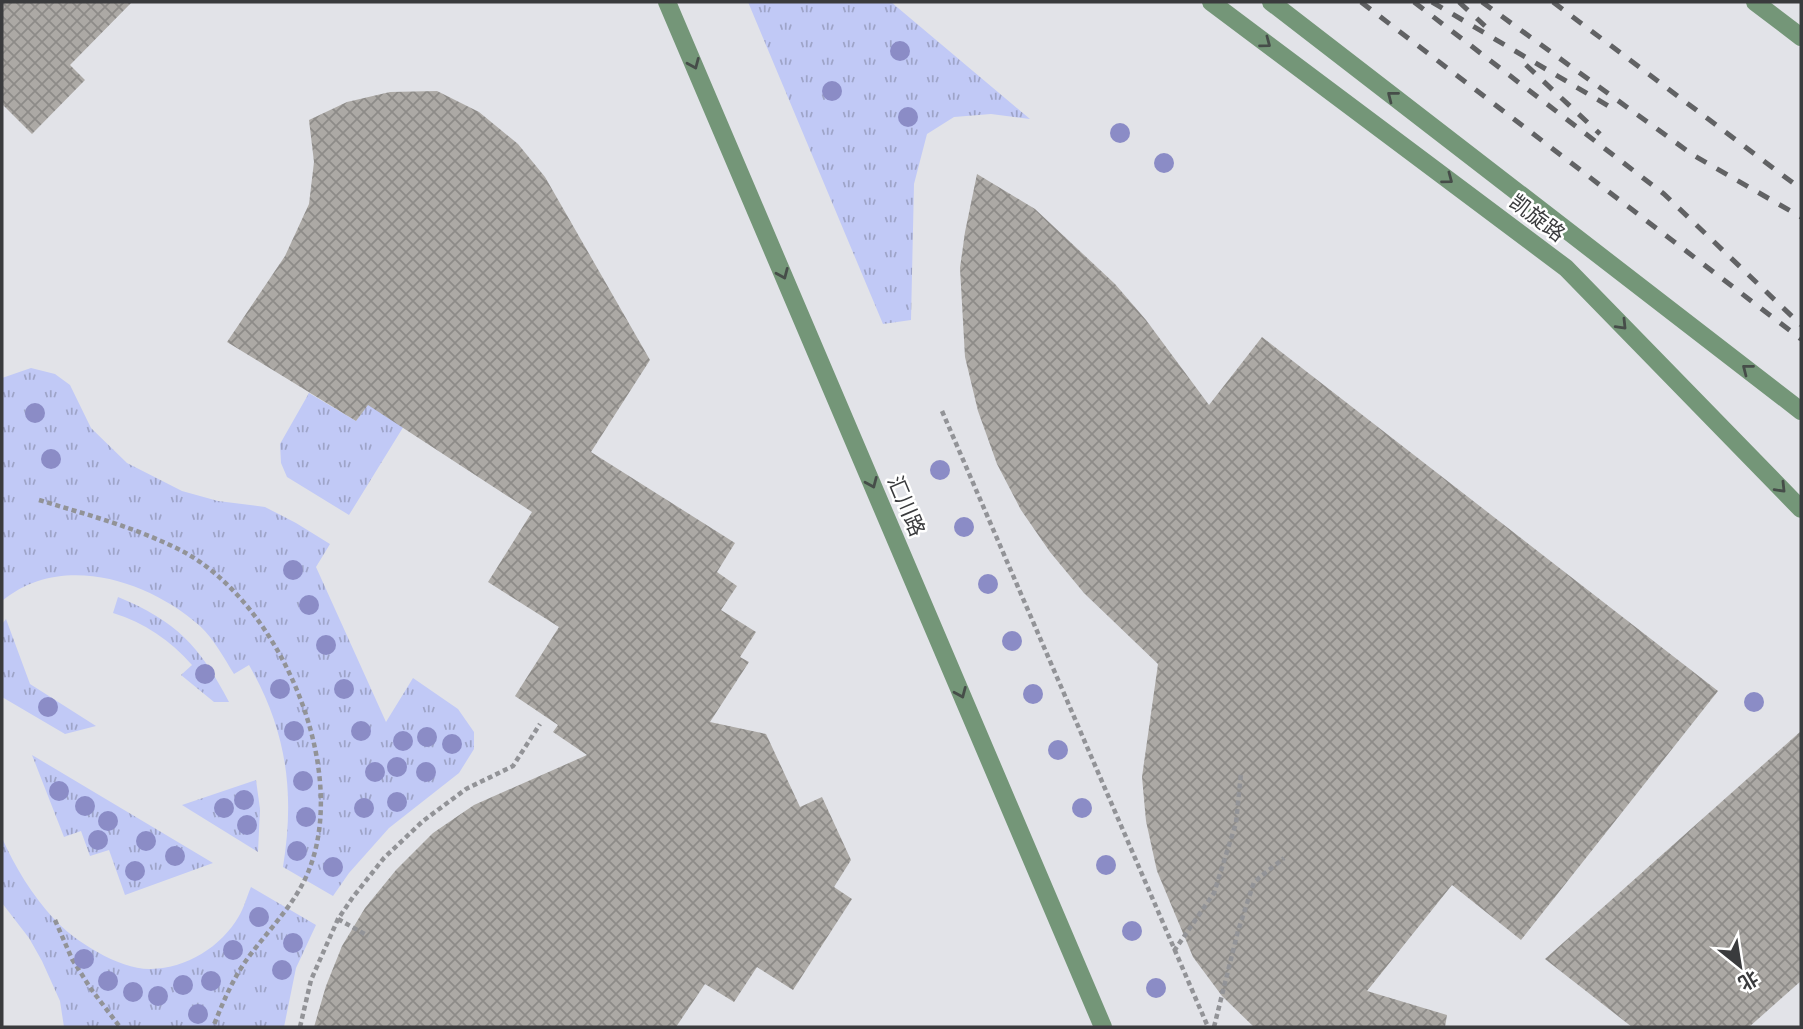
<svg xmlns="http://www.w3.org/2000/svg" width="1803" height="1029" viewBox="0 0 1803 1029" font-family="Signika,'Noto Sans SC',sans-serif">
  <defs>
    <pattern id="grass-tufts" width="24" height="20" patternUnits="userSpaceOnUse" patternTransform="scale(1.75)"><rect width="24" height="20" fill="#c1c9f6"/><path d="M3 7l-1-3M5 7V3M7 7l1-3M15 17l-1-3M17 17v-4M19 17l1-3" fill="none" stroke="#9ea4c8"/></pattern>
    <pattern id="building-cross-hatch" width="8" height="8" patternUnits="userSpaceOnUse" patternTransform="scale(1.75)"><rect width="8" height="8" fill="#aca9a5"/><path d="M0 0l8 8M0 8l8-8" fill="none" stroke="#8d8b88"/></pattern>
  </defs>
  <rect width="100%" height="100%" fill="#e2e3e8"/>
  <g fill="url(#grass-tufts)">
    <polygon points="748,2 891,2 1030,119 991,114 954,117 927,134 914,184 911,320 883,324"/>
    <path d="M31,368L55,374L70,385L91,428L127,463L182,491L218,501L265,507L296,523L330,544L316,567L386,722L413,678L458,709L474,732V749L459,773L389,828L349,873L333,896L283,867C295,793 287,731 249,665L234,674C224,658 214,639 200,626C148,580 61,552 2,601V378Z"/>
    <polygon points="309,393 356,421 372,399 407,421 349,515 287,477 281,463 280,444"/>
    <path d="M118,597C176,621 200,646 229,702H214L181,675L192,665C170,640 145,623 113,613Z"/>
    <polygon points="6,619 30,684 96,726 65,734 2,697 2,624"/>
    <polygon points="32,755 213,863 125,895 109,850 90,856 81,831 64,837"/>
    <polygon points="256,780 260,809 258,852 182,805"/>
    <path d="M2,838C15,867 32,895 54,919C74,941 120,970 151,969C187,968 221,947 239,916C244,908 247,896 251,887L316,925L296,968L284,1027H64L60,1001L42,961L29,938L2,903Z"/>
  </g>
  <g fill="url(#building-cross-hatch)">
    <polygon points="2,2 132,2 70,65 85,80 32,134 2,104"/>
    <polygon points="437,91 479,112 518,144 545,177 650,360 591,452 735,543 717,572 737,586 721,610 756,632 740,657 749,662 710,722 766,734 800,807 822,797 851,860 834,887 852,899 793,990 757,967 734,1002 705,984 676,1027 314,1027 326,986 342,946 365,908 396,870 433,833 474,805 587,755 553,732 558,725 515,696 559,627 488,582 532,512 368,405 356,421 227,342 285,256 309,204 314,162 309,120 347,102 390,92"/>
    <polygon points="977,174 1035,209 1115,284 1146,320 1209,405 1262,337 1718,691 1521,940 1452,885 1367,991 1447,1015 1445,1027 1254,1027 1222,996 1193,957 1157,871 1146,821 1142,777 1158,664 1084,593 1050,552 1021,510 997,464 978,411 965,357 960,268 965,232"/>
    <polygon points="1801,731 1801,981 1749,1027 1632,1027 1545,959"/>
  </g>
  <g fill="none" stroke-linecap="round" stroke-linejoin="round">
    <g stroke="#929397" stroke-width="4.5" stroke-dasharray="5 3.5" stroke-linecap="butt">
      <polyline points="942,411 1208,1027"/>
      <path d="M39,500C88,515 138,528 184,552C279,604 350,766 309,870C295,906 264,934 243,965C230,985 222,1005 213,1027"/>
      <polyline points="338,919 368,936"/>
      <polyline points="55,920 72,959 91,989 120,1027"/>
      <polyline points="1174,951 1214,893 1236,823 1241,773"/>
      <polyline points="300,1027 311,980 338,919 353,897 384,858 423,821 466,789 513,766 540,724"/>
      <polyline points="1214,1027 1238,931 1254,882 1284,858"/>
    </g>
    <g stroke="#749678" stroke-width="18">
      <polyline points="667,2 1103,1027"/>
      <polyline points="1211,2 1566,268 1801,509"/>
      <polyline points="1271,2 1801,411"/>
      <polyline points="1755,2 1801,37"/>
    </g>
    <g stroke="#616264" stroke-width="5" stroke-dasharray="12 12" stroke-linecap="butt">
      <polyline points="1361,2 1801,339"/>
      <polyline points="1414,2 1664,194 1801,325"/>
      <polyline points="1432,2 1617,111"/>
      <polyline points="1459,2 1485,26"/>
      <polyline points="1482,2 1693,155 1801,217"/>
      <polyline points="1553,2 1801,189"/>
      <polyline points="1526,65 1600,134"/>
    </g>
  </g>
  <g fill="#8b8cc6">
    <circle cx="900" cy="51" r="10"/>
    <circle cx="832" cy="91" r="10"/>
    <circle cx="908" cy="117" r="10"/>
    <circle cx="1120" cy="133" r="10"/>
    <circle cx="1164" cy="163" r="10"/>
    <circle cx="35" cy="413" r="10"/>
    <circle cx="51" cy="459" r="10"/>
    <circle cx="940" cy="470" r="10"/>
    <circle cx="964" cy="527" r="10"/>
    <circle cx="293" cy="570" r="10"/>
    <circle cx="988" cy="584" r="10"/>
    <circle cx="309" cy="605" r="10"/>
    <circle cx="1012" cy="641" r="10"/>
    <circle cx="326" cy="645" r="10"/>
    <circle cx="205" cy="674" r="10"/>
    <circle cx="280" cy="689" r="10"/>
    <circle cx="344" cy="689" r="10"/>
    <circle cx="1033" cy="694" r="10"/>
    <circle cx="1754" cy="702" r="10"/>
    <circle cx="48" cy="707" r="10"/>
    <circle cx="294" cy="731" r="10"/>
    <circle cx="361" cy="731" r="10"/>
    <circle cx="427" cy="737" r="10"/>
    <circle cx="403" cy="741" r="10"/>
    <circle cx="452" cy="744" r="10"/>
    <circle cx="1058" cy="750" r="10"/>
    <circle cx="397" cy="767" r="10"/>
    <circle cx="375" cy="772" r="10"/>
    <circle cx="426" cy="772" r="10"/>
    <circle cx="303" cy="781" r="10"/>
    <circle cx="59" cy="791" r="10"/>
    <circle cx="244" cy="800" r="10"/>
    <circle cx="397" cy="802" r="10"/>
    <circle cx="85" cy="806" r="10"/>
    <circle cx="224" cy="808" r="10"/>
    <circle cx="364" cy="808" r="10"/>
    <circle cx="1082" cy="808" r="10"/>
    <circle cx="306" cy="817" r="10"/>
    <circle cx="108" cy="821" r="10"/>
    <circle cx="247" cy="825" r="10"/>
    <circle cx="98" cy="840" r="10"/>
    <circle cx="146" cy="841" r="10"/>
    <circle cx="297" cy="851" r="10"/>
    <circle cx="175" cy="856" r="10"/>
    <circle cx="1106" cy="865" r="10"/>
    <circle cx="333" cy="867" r="10"/>
    <circle cx="135" cy="871" r="10"/>
    <circle cx="259" cy="917" r="10"/>
    <circle cx="1132" cy="931" r="10"/>
    <circle cx="293" cy="943" r="10"/>
    <circle cx="233" cy="950" r="10"/>
    <circle cx="84" cy="959" r="10"/>
    <circle cx="282" cy="970" r="10"/>
    <circle cx="108" cy="981" r="10"/>
    <circle cx="211" cy="981" r="10"/>
    <circle cx="183" cy="985" r="10"/>
    <circle cx="1156" cy="988" r="10"/>
    <circle cx="133" cy="992" r="10"/>
    <circle cx="158" cy="996" r="10"/>
    <circle cx="198" cy="1014" r="10"/>
  </g>
  <defs><path id="oneway-chevron" d="M-2-3.5L2.5 0L-2 3.5" fill="none" stroke-width="1.6" stroke-linecap="round" stroke-linejoin="round" transform="scale(1.75)"/></defs>
  <g stroke="#464d49">
    <use href="#oneway-chevron" transform="translate(1266 43) rotate(37)"/>
    <use href="#oneway-chevron" transform="translate(694 64) rotate(67)"/>
    <use href="#oneway-chevron" transform="translate(1392 96) rotate(-142)"/>
    <use href="#oneway-chevron" transform="translate(1448 179) rotate(37)"/>
    <use href="#oneway-chevron" transform="translate(783 274) rotate(67)"/>
    <use href="#oneway-chevron" transform="translate(1622 325) rotate(46)"/>
    <use href="#oneway-chevron" transform="translate(1747 369) rotate(-142)"/>
    <use href="#oneway-chevron" transform="translate(872 483) rotate(67)"/>
    <use href="#oneway-chevron" transform="translate(1781 488) rotate(46)"/>
    <use href="#oneway-chevron" transform="translate(961 693) rotate(67)"/>
  </g>
  <g text-anchor="middle" stroke-width="5" stroke-linejoin="round" paint-order="stroke">
    <g font-size="21" fill="#3a3b3d" stroke="#fff">
      <text transform="translate(1537 218) rotate(37)" y="7">凯旋路</text>
      <text transform="translate(906 506) rotate(67)" y="7">汇川路</text>
    </g>
  </g>
  <rect width="1803" height="1029" fill="none" stroke="#3a3b3d" stroke-width="7"/>
  <g transform="translate(1740 966) rotate(150)" stroke="#ffffff" stroke-width="5" paint-order="stroke">
  <path d="M0-5L12 26L0 18L-12 26Z" fill="#3a3b3d"/>
  <text y="-10" font-size="19" font-weight="bold" text-anchor="middle" fill="#3a3b3d">北</text>
  </g>
</svg>
